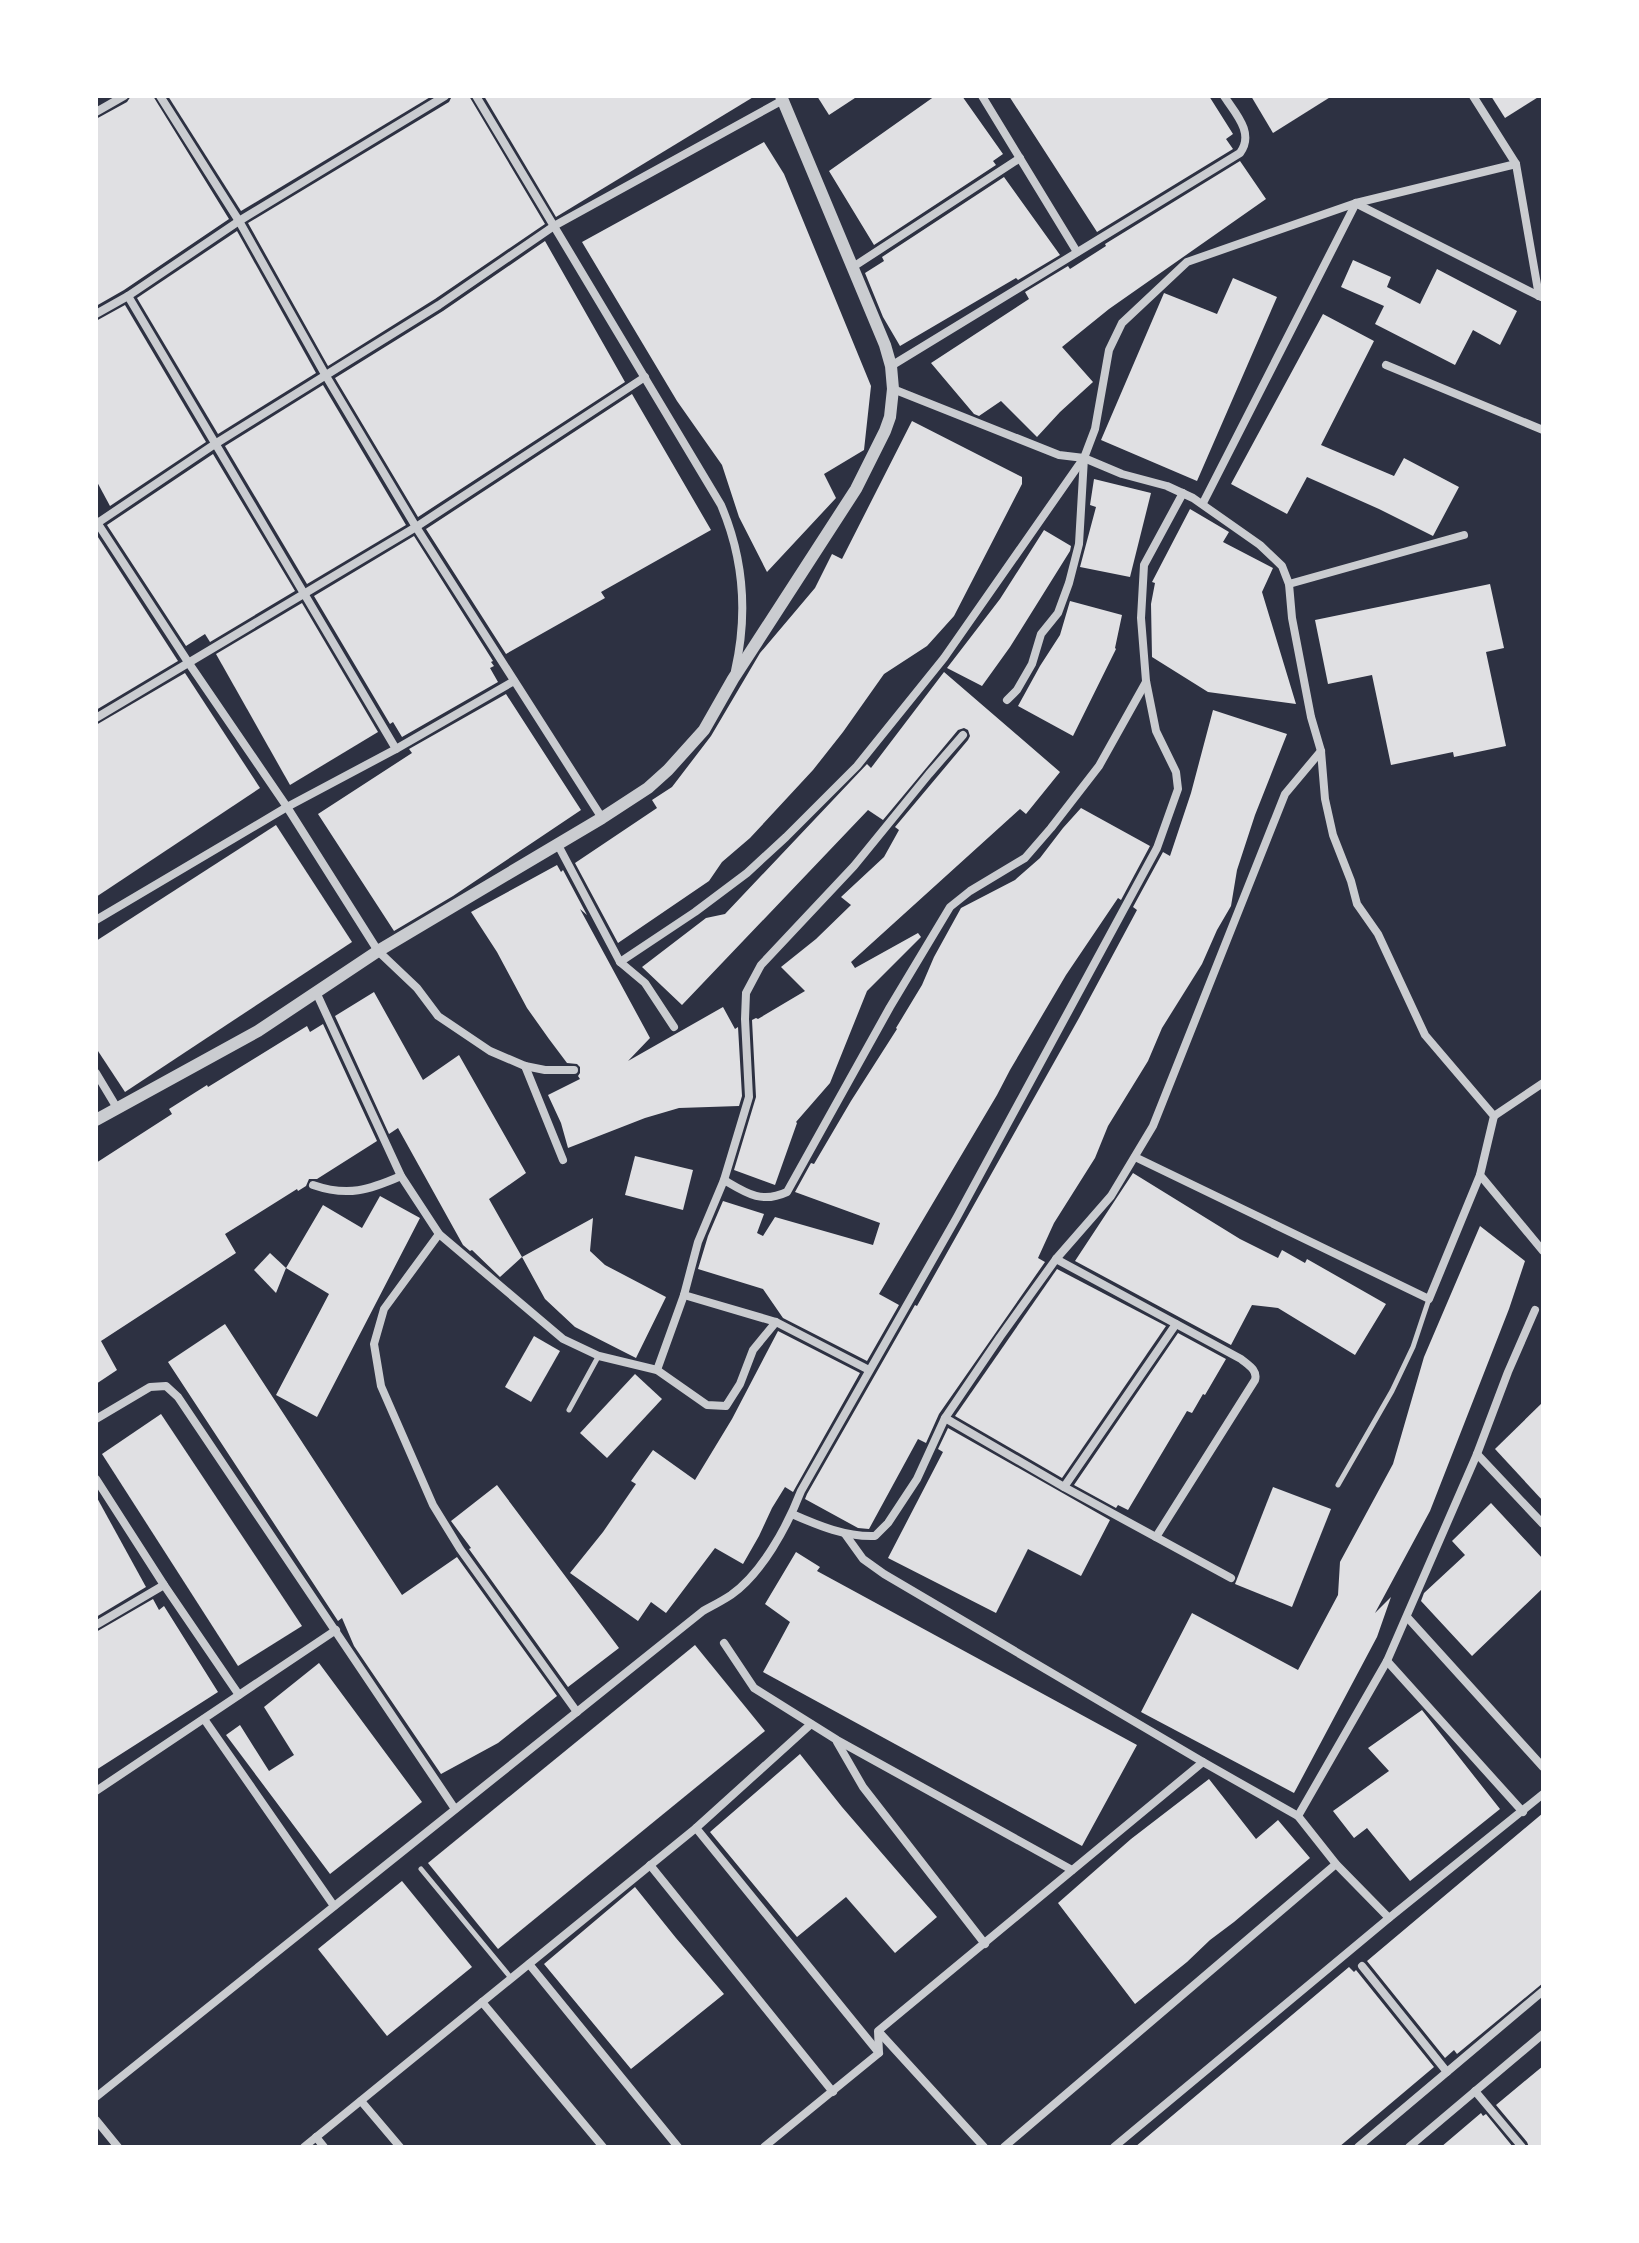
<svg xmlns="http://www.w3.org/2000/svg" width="1639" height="2243" viewBox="0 0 1639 2243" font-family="Roboto,sans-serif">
  <rect width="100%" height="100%" fill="#2d3142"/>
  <g fill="#e0e0e3">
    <polygon points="131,96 153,96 229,219 124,290 96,306 96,119 127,102"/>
    <polygon points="168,96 432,96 241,211"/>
    <polygon points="452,96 469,96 545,224 435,299 328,366 248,223 449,102"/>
    <polygon points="484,96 755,96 556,217"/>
    <polygon points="817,96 858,96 829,115"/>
    <polygon points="935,96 962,96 1003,154 993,161 996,165 874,245 829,171"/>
    <polygon points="1009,96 1209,96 1233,134 1226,139 1233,149 1097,232"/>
    <polygon points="1251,96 1332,96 1273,133"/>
    <polygon points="1491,96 1540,96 1505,118"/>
    <polygon points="764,142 784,174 871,386 864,450 824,474 836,498 767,572 739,517 722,465 677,401 582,242"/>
    <polygon points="1240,161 1266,199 1109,309 1062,347 1093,382 1060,412 1037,437 1001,401 979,416 974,414 931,363 1029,299 1025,292 1068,266 1070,269 1106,246 1105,244"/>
    <polygon points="1004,177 1060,255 1018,280 1016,278 900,346 883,317 865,273 884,261 882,257"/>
    <polygon points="237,231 316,373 218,434 137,298"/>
    <polygon points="545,241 625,382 418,517 335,378 443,311"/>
    <polygon points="1353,260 1391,277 1387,287 1420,304 1437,269 1517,311 1500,345 1473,330 1455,365 1375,324 1384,306 1341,287"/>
    <polygon points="1233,278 1277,297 1197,481 1101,440 1164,293 1217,314"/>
    <polygon points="125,305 206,442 110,506 96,480 96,321"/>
    <polygon points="1323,314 1374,341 1321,445 1394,476 1404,458 1459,487 1433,536 1379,509 1307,477 1287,514 1231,484"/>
    <polygon points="323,385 406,525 307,584 225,446"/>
    <polygon points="632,394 711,530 601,592 605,598 506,654 426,529"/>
    <polygon points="912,421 1022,477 1022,484 954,616 927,646 884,674 843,732 813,770 750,838 722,862 709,881 618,943 575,863 657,808 652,800 672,787 711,736 760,653 815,588 832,554 842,559"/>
    <polygon points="213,454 295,591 210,642 205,634 186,646 107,525"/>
    <polygon points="1094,479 1151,493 1130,577 1080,567 1096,507 1090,505"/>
    <polygon points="1190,509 1229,532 1223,542 1273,568 1262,592 1296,704 1208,692 1152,657 1151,604 1155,583 1152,582"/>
    <polygon points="1044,530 1071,546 1070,551 1010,647 982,686 947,668 1000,599"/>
    <polygon points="96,534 178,661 96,710"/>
    <polygon points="414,536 493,661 491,662 494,666 490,668 498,682 402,737 393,722 390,724 314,596"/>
    <polygon points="1490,584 1504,648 1486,652 1506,746 1454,757 1453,752 1391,765 1372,675 1328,684 1315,620"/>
    <polygon points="1070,601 1122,615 1115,648 1116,649 1073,736 1018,706 1040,666 1060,635"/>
    <polygon points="302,603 378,732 290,785 216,654"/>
    <polygon points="944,672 1060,772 1026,814 1020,809 851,962 855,968 918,933 921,937 867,991 830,1083 796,1122 797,1123 775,1185 734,1170 756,1097 752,1020 756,1018 758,1019 805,991 781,967 816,939 851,905 841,897 884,857 899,830 895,827 968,740 970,736 968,730 964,728 958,730 883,820 868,810 682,1005 642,967 706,918 725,914 867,764 871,768"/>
    <polygon points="185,673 260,788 96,897 96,725"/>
    <polygon points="506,694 581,810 453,896 394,931 318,814 412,753 409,749"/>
    <polygon points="1213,710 1287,734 1255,815 1237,870 1231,906 1217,930 1202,964 1162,1028 1148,1061 1108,1126 1095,1158 1054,1223 1038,1258 1045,1262 939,1414 926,1443 918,1439 869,1529 858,1528 805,1499 807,1494 915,1305 917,1306 939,1267 1079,1018 1137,910 1133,907 1163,852 1170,856 1191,793"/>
    <polygon points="1081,808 1150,846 1121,900 1118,898 1066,975 1010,1070 997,1095 879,1294 899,1305 867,1361 783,1318 763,1289 698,1269 708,1236 723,1201 764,1214 757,1233 763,1236 775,1217 873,1245 880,1223 795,1192 811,1163 814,1164 851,1101 897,1029 896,1028 922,985 934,957 961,908 1015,880 1040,858 1063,828"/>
    <polygon points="276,825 352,942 125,1092 96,1048 96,941"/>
    <polygon points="557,865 561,872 563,870 587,915 580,909 650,1038 628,1061 723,1007 735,1029 738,1027 742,1096 739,1106 679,1108 645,1118 568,1148 561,1123 548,1095 580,1079 578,1076 580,1073 580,1067 577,1064 567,1063 549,1039 527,1008 497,952 471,912"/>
    <polygon points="374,992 423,1080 459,1055 526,1173 489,1199 522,1257 500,1277 472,1250 470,1251 463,1245 398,1128 389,1134 335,1016"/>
    <polygon points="323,1024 377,1141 317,1179 309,1179 306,1186 298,1191 297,1189 225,1234 236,1253 101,1341 117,1370 96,1384 96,1163 172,1114 169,1109 207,1085 208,1087 307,1026 310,1032"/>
    <polygon points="635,1156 693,1170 683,1210 625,1195"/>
    <polygon points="1133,1173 1240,1239 1278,1258 1282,1250 1305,1263 1307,1259 1386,1304 1355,1355 1278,1308 1252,1305 1231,1345 1075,1261"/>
    <polygon points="380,1196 420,1218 317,1417 276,1395 329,1294 286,1268 323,1205 362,1228"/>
    <polygon points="593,1218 590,1251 605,1265 666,1297 636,1358 575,1327 545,1299 522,1257"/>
    <polygon points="1480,1226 1525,1261 1509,1309 1430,1511 1375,1613 1391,1597 1377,1637 1294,1793 1141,1712 1192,1613 1298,1670 1338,1595 1340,1562 1393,1464 1424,1357"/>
    <polygon points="270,1253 286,1268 276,1293 254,1270"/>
    <polygon points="1057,1269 1166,1326 1062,1478 955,1416"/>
    <polygon points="225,1324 402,1595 457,1557 557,1696 498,1743 441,1774 354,1646 342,1618 338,1621 168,1362"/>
    <polygon points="778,1331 860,1373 793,1492 785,1487 772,1508 759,1536 743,1564 715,1548 666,1613 651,1602 638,1621 570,1573 603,1532 636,1484 631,1481 653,1450 695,1480 732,1419"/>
    <polygon points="1178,1333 1226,1359 1205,1395 1203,1394 1192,1413 1187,1411 1128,1510 1118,1505 1116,1508 1074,1485"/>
    <polygon points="534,1336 560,1351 531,1402 505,1387"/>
    <polygon points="635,1374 662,1399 607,1458 580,1433"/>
    <polygon points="1543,1402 1543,1501 1495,1449"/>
    <polygon points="161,1414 302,1626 238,1666 102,1454"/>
    <polygon points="948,1428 1110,1520 1081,1576 1028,1549 996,1613 888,1558 943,1452 938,1449"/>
    <polygon points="497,1485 619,1648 568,1687 469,1549 471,1548 451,1521"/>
    <polygon points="1273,1487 1331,1509 1292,1607 1235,1584"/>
    <polygon points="96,1496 146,1587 96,1617"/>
    <polygon points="1491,1503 1543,1559 1543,1588 1472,1656 1421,1601 1424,1593 1465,1555 1452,1541"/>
    <polygon points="796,1552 820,1567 817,1571 1137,1745 1082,1846 763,1672 790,1622 765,1604"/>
    <polygon points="153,1599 159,1610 164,1606 218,1692 96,1770 96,1632"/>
    <polygon points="695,1645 765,1731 498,1949 428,1863"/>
    <polygon points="319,1663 422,1802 330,1874 226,1735 240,1725 269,1771 294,1755 264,1707"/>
    <polygon points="1422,1710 1500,1809 1410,1881 1367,1828 1354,1838 1333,1811 1389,1771 1368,1748"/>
    <polygon points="800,1754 842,1807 937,1917 895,1953 846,1897 797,1937 710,1832"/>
    <polygon points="1209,1779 1256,1839 1278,1820 1310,1858 1234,1922 1210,1940 1187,1962 1135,2004 1058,1903 1131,1839"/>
    <polygon points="1543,1813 1543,1983 1457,2054 1454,2050 1445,2058 1367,1961"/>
    <polygon points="402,1881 472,1967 387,2036 318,1949"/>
    <polygon points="635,1887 676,1938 724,1994 631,2069 544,1964"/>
    <polygon points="1349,1967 1354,1972 1356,1970 1434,2067 1339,2147 1135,2147"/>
    <polygon points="1543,2066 1543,2147 1529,2147 1527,2142 1496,2105"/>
    <polygon points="1481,2113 1483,2116 1486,2114 1513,2147 1441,2147"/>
  </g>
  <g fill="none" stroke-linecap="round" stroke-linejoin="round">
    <g stroke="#caccd0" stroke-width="5">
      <polyline points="569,1410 598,1357"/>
      <polyline points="1338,1485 1392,1391 1413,1347 1429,1299"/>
      <polyline points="421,1869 511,1978"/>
    </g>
    <g stroke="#caccd0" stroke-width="8">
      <polyline points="160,96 239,221 326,376 416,527 602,818"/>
      <path d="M476,96L721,505C744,559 748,614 735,671"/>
      <polyline points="982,96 1077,252"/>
      <polyline points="1473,96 1516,164 1539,296"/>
      <polyline points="96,112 124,96"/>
      <polyline points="1357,204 1541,297"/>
      <polyline points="853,267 1020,158"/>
      <polyline points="128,296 396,749"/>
      <polyline points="96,314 128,296 239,221 445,96"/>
      <polyline points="1386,365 1543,430"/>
      <path d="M891,366L1240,153C1255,133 1235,113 1224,96"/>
      <polyline points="893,389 1059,455 1084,458 1122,474 1167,486 1193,498 1260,545 1282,566 1289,584 1292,618 1311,717 1321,751 1325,799 1333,835 1351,881 1357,904 1378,934 1425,1035 1494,1116 1480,1175 1543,1251"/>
      <polyline points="1203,503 1356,203"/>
      <polyline points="96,521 188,662 287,807 378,951 417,988 438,1016 490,1051 525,1066 545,1070 574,1070"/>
      <polyline points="96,524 215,444 439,305 554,226 783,100"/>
      <polyline points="1289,584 1464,535"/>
      <polyline points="1007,700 1017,690 1032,664 1041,634 1058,613 1069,583 1079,544 1084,458 1095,429 1109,350 1122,323 1187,262 1356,203 1516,164"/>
      <polyline points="96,718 416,527 645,377"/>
      <polyline points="558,845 620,962 645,983 674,1027"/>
      <polyline points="96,920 287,807 396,749 514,681"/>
      <polyline points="620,962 695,912 747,873 786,837 857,766 944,658 1083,459"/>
      <polyline points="316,992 401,1176 439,1234 563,1339 599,1356 657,1370 707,1405 726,1406 740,1384 753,1350 776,1322"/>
      <polyline points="525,1066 563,1160"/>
      <polyline points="96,1073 117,1108"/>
      <polyline points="1494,1116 1543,1083"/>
      <polyline points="1135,1157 1429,1299 1480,1175"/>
      <path d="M724,1180C746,1193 761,1204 787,1192L890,1007L950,907L970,891L1025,858L1051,828L1099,766L1146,682"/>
      <path d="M313,1185C348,1197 369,1190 401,1176"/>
      <polyline points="439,1234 384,1309 374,1344 381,1386 433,1505 460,1549 577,1712"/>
      <path d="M1056,1259L1241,1359C1248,1365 1258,1370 1255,1380L1156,1537"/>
      <polyline points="684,1295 776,1322 869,1370"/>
      <polyline points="657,1370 684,1295 698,1242 724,1180 749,1097 745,1019 746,993 761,965 854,866 929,774 963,735"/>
      <polyline points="945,1418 1064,1487 1231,1578"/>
      <polyline points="96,1419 150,1387 166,1386 178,1397 455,1809"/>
      <polyline points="1477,1454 1543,1524"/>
      <polyline points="96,1479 164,1585 239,1695"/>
      <polyline points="1064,1487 1176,1324"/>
      <path d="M792,1514C819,1526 846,1537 875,1536L888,1523L917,1479L945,1418L1000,1337L1056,1259L1111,1196L1153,1126L1285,794L1321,751"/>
      <polyline points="845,1534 863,1559 884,1574 1203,1762 1298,1816 1336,1864 1389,1918"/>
      <polyline points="1407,1617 1543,1767"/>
      <polyline points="96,1625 164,1585"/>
      <polyline points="724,1643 754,1688 837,1740 1072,1870"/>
      <polyline points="1387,1661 1523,1812"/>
      <polyline points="204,1719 334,1906"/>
      <polyline points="837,1742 863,1787 985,1944"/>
      <polyline points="96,1791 336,1630"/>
      <polyline points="1298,1816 1387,1661 1477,1454 1508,1372 1535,1310"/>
      <polyline points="696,1828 879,2053"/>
      <polyline points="650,1865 833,2092"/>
      <polyline points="529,1964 678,2147"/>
      <polyline points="1362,1966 1447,2072"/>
      <polyline points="482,2002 603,2147"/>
      <polyline points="879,2032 984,2147"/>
      <polyline points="1475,2091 1522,2147"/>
      <path d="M96,2097L703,1611C712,1606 722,1601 731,1595C762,1573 787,1527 801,1491L957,1217L1157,848L1178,789L1176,772L1156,731L1146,681L1141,618L1144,565L1183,493"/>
      <polyline points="361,2101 400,2147"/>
      <polyline points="96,2120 118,2147"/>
      <polyline points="316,2137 324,2147"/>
      <polyline points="304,2147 696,1828 811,1724"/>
      <polyline points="764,2147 879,2053 878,2031 1203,1762"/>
      <polyline points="1004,2147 1336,1864"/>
      <polyline points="1114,2147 1389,1918 1543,1794"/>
      <polyline points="1358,2147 1543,1991"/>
      <polyline points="1409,2147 1543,2034"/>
    </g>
    <polyline stroke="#caccd0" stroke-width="12" points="96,1120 258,1031 378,951 602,818 648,788 668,770 704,730 733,679 856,489 885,431 890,417 893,389 891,366 885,345 781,96"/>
  </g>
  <rect width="1639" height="2243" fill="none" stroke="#ffffff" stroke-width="196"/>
</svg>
